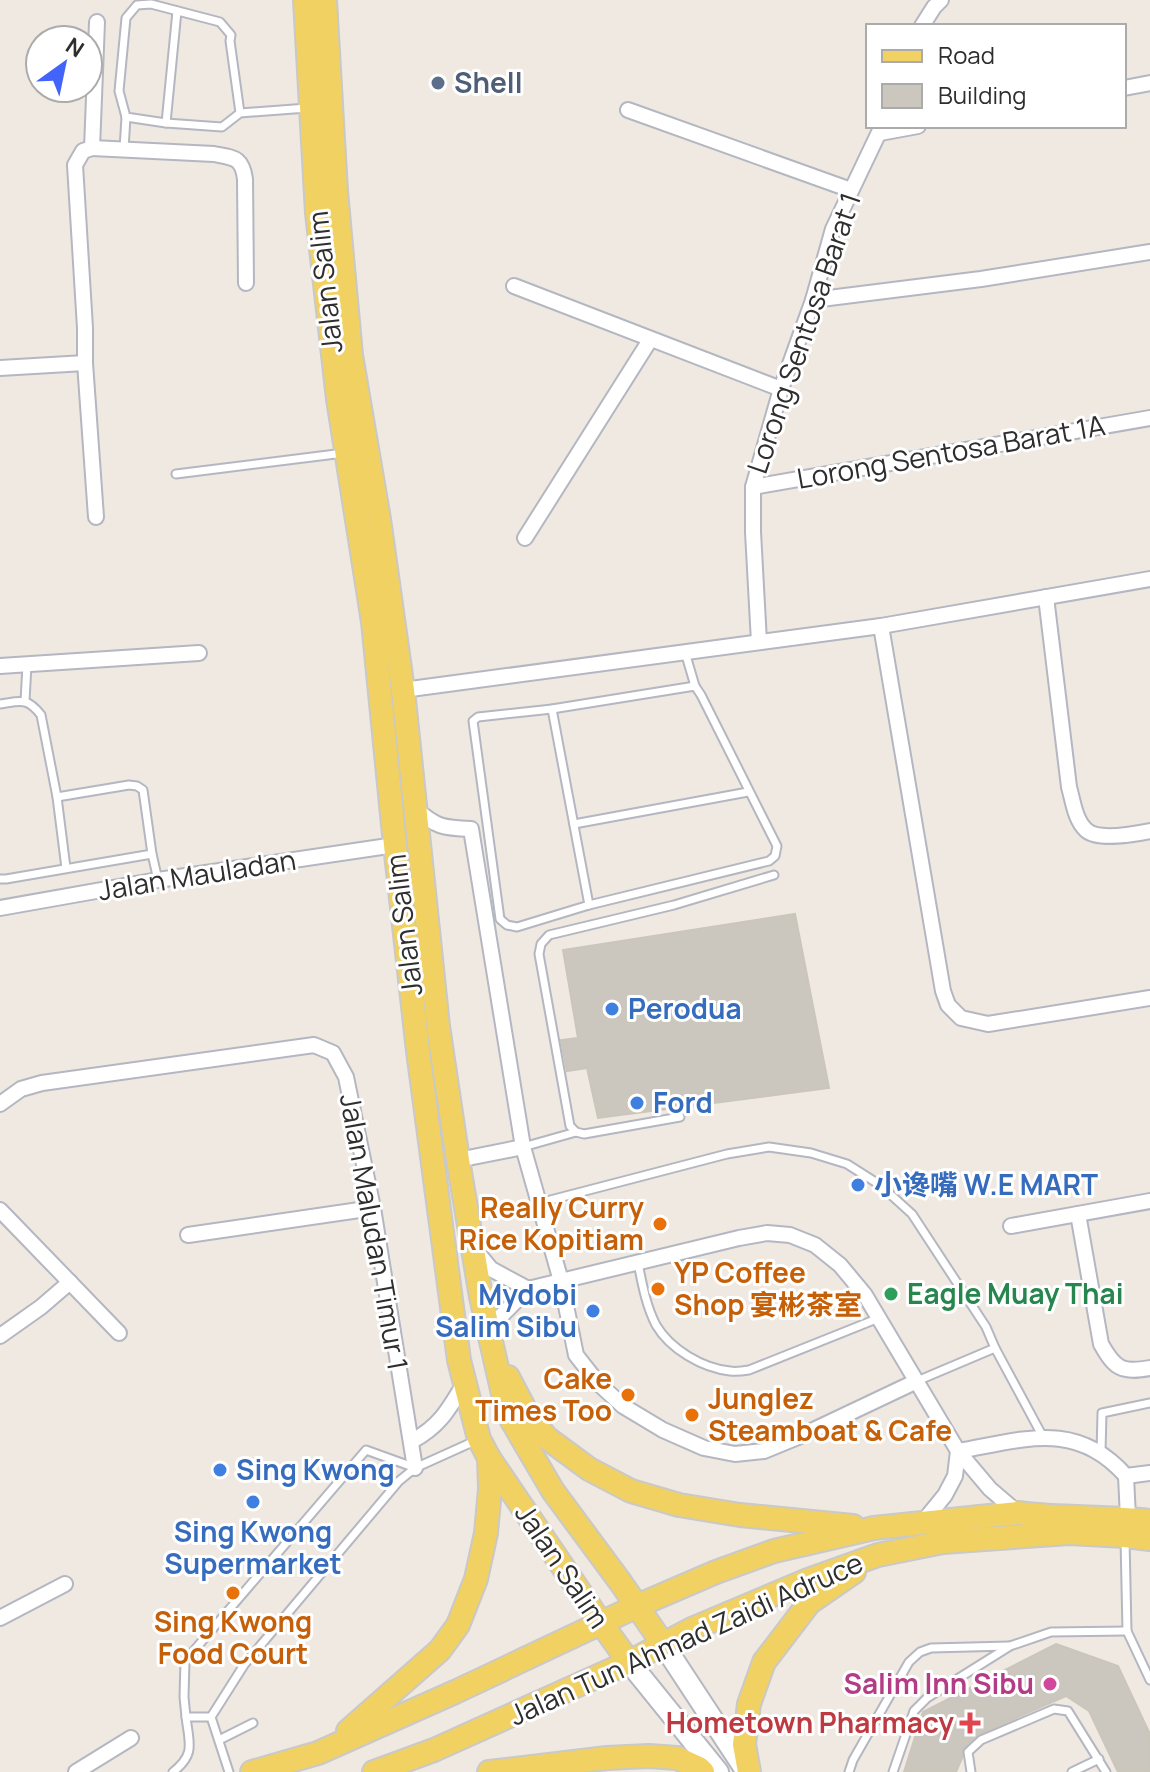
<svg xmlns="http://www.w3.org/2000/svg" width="1150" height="1772" viewBox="0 0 1150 1772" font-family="Manrope,'Noto Sans SC',sans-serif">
  <rect width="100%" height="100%" fill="#efe9e1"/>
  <g fill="#cbc7bf" stroke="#cbc5ba" stroke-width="2">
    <polygon points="795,914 829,1088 598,1118 587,1068 567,1071 561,1040 578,1038 563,950"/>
    <polygon points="1056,1644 1118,1666 1150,1734 1150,1772 1118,1772 1089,1711 1066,1696 977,1735 962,1749 962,1758 956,1772 904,1772 923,1712"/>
  </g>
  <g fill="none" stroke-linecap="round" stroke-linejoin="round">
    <g stroke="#b4b7c1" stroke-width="11">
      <g id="lane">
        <polyline points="240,113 230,41 231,35 220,22 151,4 137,5 126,18 119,91 126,117 166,123 222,127 240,113 307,108"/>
        <polyline points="166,123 177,11"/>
        <polyline points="124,149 126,117"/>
        <polyline points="176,474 344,453"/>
        <polyline points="685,652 695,686"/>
        <polygon points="695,686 701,695 777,846 775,856 769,861 589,905 517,927 507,925 500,919 473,721 478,717 552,709"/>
        <polyline points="25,701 27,665"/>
        <path d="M0,704C21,701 27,697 41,715L57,797L66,868"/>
        <polyline points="552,709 589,905"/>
        <polyline points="57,797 129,785 137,786 143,790 152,854 158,880"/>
        <polyline points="574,824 748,792"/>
        <polyline points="0,879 6,879 152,854"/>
        <polyline points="680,1117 584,1134 576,1132 570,1126 539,954 541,944 549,935 674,905 774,875"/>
        <polyline points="523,1147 576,1132"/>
        <polyline points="539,1203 727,1154 769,1147 811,1153 847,1164 880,1185 912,1214 986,1327 995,1348 917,1381"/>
        <path d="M638,1263C642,1283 646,1306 656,1325C670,1349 702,1368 730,1371C736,1372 743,1371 749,1370L879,1318"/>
        <polyline points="995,1348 1043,1437"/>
        <polyline points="1101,1452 1102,1413 1150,1403"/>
        <polyline points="1125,1539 1127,1631 1150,1680"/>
        <polyline points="211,1717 186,1717 184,1697 185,1661 366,1450 413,1467"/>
        <polyline points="211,1717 244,1665 399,1481 415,1468 477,1440"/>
        <polyline points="211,1717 229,1772"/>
        <polyline points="219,1740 253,1723"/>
        <path d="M173,1772C196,1754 189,1743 186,1717"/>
        <polyline points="849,1772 853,1760 909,1662 920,1652 931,1648 1009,1646"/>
        <polyline points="893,1772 914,1711 927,1698 1010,1646 1051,1632 1127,1631"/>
        <polyline points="971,1772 968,1752 981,1740 1054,1709 1068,1711 1106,1772"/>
        <polyline points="1072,1772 1099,1759"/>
      </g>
    </g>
    <g stroke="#b4b7c1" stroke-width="18">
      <g id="street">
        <polyline points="922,26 934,7 941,0"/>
        <polyline points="1124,88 1150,83"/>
        <polyline points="628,110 851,190"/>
        <polyline points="880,133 918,126"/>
        <path d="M92,148L214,154C234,158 242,157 245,179L246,283"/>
        <polyline points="514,286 781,389"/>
        <polyline points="813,300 981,279 1150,252"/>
        <polyline points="0,368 85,363"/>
        <polyline points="753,487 1150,418"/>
        <polyline points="96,517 85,363 85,328 75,165 83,151 92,148 97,22"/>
        <polyline points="525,538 650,340"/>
        <path d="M1046,597L1069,787C1073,801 1075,820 1086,830C1098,841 1135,834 1150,831"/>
        <polyline points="881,626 943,991 948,1005 961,1018 988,1024 1150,998"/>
        <polyline points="759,642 753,532 753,487 781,389 813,300 833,229 882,126"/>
        <polyline points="0,666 199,653"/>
        <polyline points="403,690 881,626 1150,579"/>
        <path d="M416,809C436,827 443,828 471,829L523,1147L561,1281L576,1355L598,1383L623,1406L663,1430L704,1448L735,1454L764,1451L803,1435L917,1381"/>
        <polyline points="0,908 158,880 395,845"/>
        <polyline points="0,1104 21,1089 42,1083 314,1045 333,1053 346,1077 373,1208 415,1468"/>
        <polyline points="458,1160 523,1147"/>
        <polyline points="0,1210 119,1333"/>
        <path d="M1078,1214L1101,1344C1115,1369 1122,1373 1150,1368"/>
        <polyline points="1011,1226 1150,1201"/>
        <polyline points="188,1235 373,1208"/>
        <polyline points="477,1252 491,1269 528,1289"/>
        <polyline points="489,1332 497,1320 528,1289 739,1238 767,1233 790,1235 815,1245 840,1265 865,1295 958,1451 990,1489 1018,1513"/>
        <polyline points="0,1336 41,1307 70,1282"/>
        <path d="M412,1441C440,1426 449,1409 465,1382"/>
        <path d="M958,1451C1023,1440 1076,1419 1126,1476"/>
        <polyline points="1128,1518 1126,1476 1150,1473"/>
        <polyline points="923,1522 945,1495 955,1476 958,1451"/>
        <polyline points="0,1618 65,1584"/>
        <polyline points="76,1772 131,1738"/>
      </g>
    </g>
    <g stroke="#b4b7c1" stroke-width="24">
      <g id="secondary">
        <polyline points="663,1644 747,1772"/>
        <polyline points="629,1662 718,1772"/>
      </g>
    </g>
    <g stroke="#c9c9c9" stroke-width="26">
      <g id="primary">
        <polyline points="305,0 317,213 338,399 373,622 395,845 418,1051 459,1360 479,1439 489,1458 601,1623 629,1662"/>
        <polyline points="325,0 336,191 351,355 379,519 403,690 438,1026 458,1160 481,1297 505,1403 512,1421 553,1491 621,1583 663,1644"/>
        <polyline points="508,1377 528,1415 547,1438 589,1469 631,1491 679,1505 740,1515 853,1526"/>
        <polyline points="348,1731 440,1650 458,1625 476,1579 486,1533 490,1489 489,1458"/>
        <path d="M252,1772L318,1753L455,1692L637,1606L716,1572L774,1551L874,1528L1018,1513C1062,1519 1106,1516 1150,1521"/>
        <polyline points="374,1772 434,1750 629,1662 692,1629 808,1580 878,1555 943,1542 1069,1533 1125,1536 1150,1539"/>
        <polyline points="489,1772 607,1758 649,1756 677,1758 699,1768 703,1772"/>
        <polyline points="749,1772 744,1744 749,1704 764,1662 809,1603 854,1572"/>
      </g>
    </g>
    <use href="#lane" stroke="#fff" stroke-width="7"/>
    <use href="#street" stroke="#fff" stroke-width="14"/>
    <use href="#secondary" stroke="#fff" stroke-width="20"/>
    <use href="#primary" stroke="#f2d163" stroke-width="22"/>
  </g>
  <circle fill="#5c6f8a" stroke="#fff" stroke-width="3" cx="438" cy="83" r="8"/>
  <g fill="#3f7fe0" stroke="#fff" stroke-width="3">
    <circle cx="612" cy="1009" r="8"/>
    <circle cx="637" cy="1103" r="8"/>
    <circle cx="858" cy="1185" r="8"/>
    <circle cx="593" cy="1311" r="8"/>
    <circle cx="220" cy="1470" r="8"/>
    <circle cx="253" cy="1502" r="8"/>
  </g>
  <g fill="#e8710a" stroke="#fff" stroke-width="3">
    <circle cx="660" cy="1224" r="8"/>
    <circle cx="658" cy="1289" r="8"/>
    <circle cx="628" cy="1395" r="8"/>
    <circle cx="692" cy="1415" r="8"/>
    <circle cx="233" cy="1593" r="8"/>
  </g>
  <circle fill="#2e9e5b" stroke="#fff" stroke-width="3" cx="891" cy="1294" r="8"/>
  <circle fill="#d1479c" stroke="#fff" stroke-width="3" cx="1050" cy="1684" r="8"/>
  <path fill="#e0444e" stroke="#fff" stroke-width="3" d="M966 1711h8v8h8v8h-8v8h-8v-8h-8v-8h8z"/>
  <g text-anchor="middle" stroke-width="6" stroke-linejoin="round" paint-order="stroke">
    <g font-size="28" font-weight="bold" fill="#4e5e75" stroke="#fff" text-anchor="start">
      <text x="454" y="93">Shell</text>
    </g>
    <g font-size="28" fill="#2e2e2e" stroke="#fff">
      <text transform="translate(325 282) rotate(-96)" y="10">Jalan Salim</text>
      <text transform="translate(804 333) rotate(-71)" y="10">Lorong Sentosa Barat 1</text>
      <text transform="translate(951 452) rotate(-10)" y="10">Lorong Sentosa Barat 1A</text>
      <text transform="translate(197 875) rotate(-9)" y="10">Jalan Mauladan</text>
      <text transform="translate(404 925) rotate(-97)" y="10">Jalan Salim</text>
      <text transform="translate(374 1232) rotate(80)" y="10">Jalan Maludan Timur 1</text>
      <text transform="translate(562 1566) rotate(56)" y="10">Jalan Salim</text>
      <text transform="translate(686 1639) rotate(-24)" y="10">Jalan Tun Ahmad Zaidi Adruce</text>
    </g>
    <g font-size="28" font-weight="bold" fill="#366cbe" stroke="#fff" text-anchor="start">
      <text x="628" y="1019">Perodua</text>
      <text x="653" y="1113">Ford</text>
      <text x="874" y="1195">小谗嘴 W.E MART</text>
      <text x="577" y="1305" text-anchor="end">Mydobi<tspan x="577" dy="32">Salim Sibu</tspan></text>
      <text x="236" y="1480">Sing Kwong</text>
      <text x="253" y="1542" text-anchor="middle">Sing Kwong<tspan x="253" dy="32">Supermarket</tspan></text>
    </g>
    <g font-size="28" font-weight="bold" fill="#c56008" stroke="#fff" text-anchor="end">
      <text x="644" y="1218">Really Curry<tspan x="644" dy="32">Rice Kopitiam</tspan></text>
      <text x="674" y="1283" text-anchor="start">YP Coffee<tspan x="674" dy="32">Shop 宴彬茶室</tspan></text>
      <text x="612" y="1389">Cake<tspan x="612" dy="32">Times Too</tspan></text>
      <text x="708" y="1409" text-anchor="start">Junglez<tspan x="708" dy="32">Steamboat &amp; Cafe</tspan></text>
      <text x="233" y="1632" text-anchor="middle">Sing Kwong<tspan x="233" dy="32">Food Court</tspan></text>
    </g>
    <g font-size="28" font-weight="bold" fill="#27864d" stroke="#fff" text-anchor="start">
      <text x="907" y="1304">Eagle Muay Thai</text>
    </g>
    <g font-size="28" font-weight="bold" fill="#b23c85" stroke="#fff" text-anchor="end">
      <text x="1034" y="1694">Salim Inn Sibu</text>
    </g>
    <g font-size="28" font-weight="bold" fill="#be3a42" stroke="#fff" text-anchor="end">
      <text x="954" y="1733">Hometown Pharmacy</text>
    </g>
  </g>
  <rect x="866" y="24" width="260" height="104" fill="#ffffff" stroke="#ababab" stroke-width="2"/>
  <rect x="882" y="50" width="40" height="12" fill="#f2d163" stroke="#ababab" stroke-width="2"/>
  <text x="938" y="64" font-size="24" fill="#2e2e2e">Road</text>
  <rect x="882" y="84" width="40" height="24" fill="#cbc7bf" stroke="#ababab" stroke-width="2"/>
  <text x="938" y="104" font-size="24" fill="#2e2e2e">Building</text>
  <g transform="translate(64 64) rotate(33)"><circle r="38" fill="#ffffff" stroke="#ababab" stroke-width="2"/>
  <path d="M0-6L14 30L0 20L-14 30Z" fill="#4264fb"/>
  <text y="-12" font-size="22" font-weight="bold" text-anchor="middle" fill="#2e2e2e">N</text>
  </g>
</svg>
